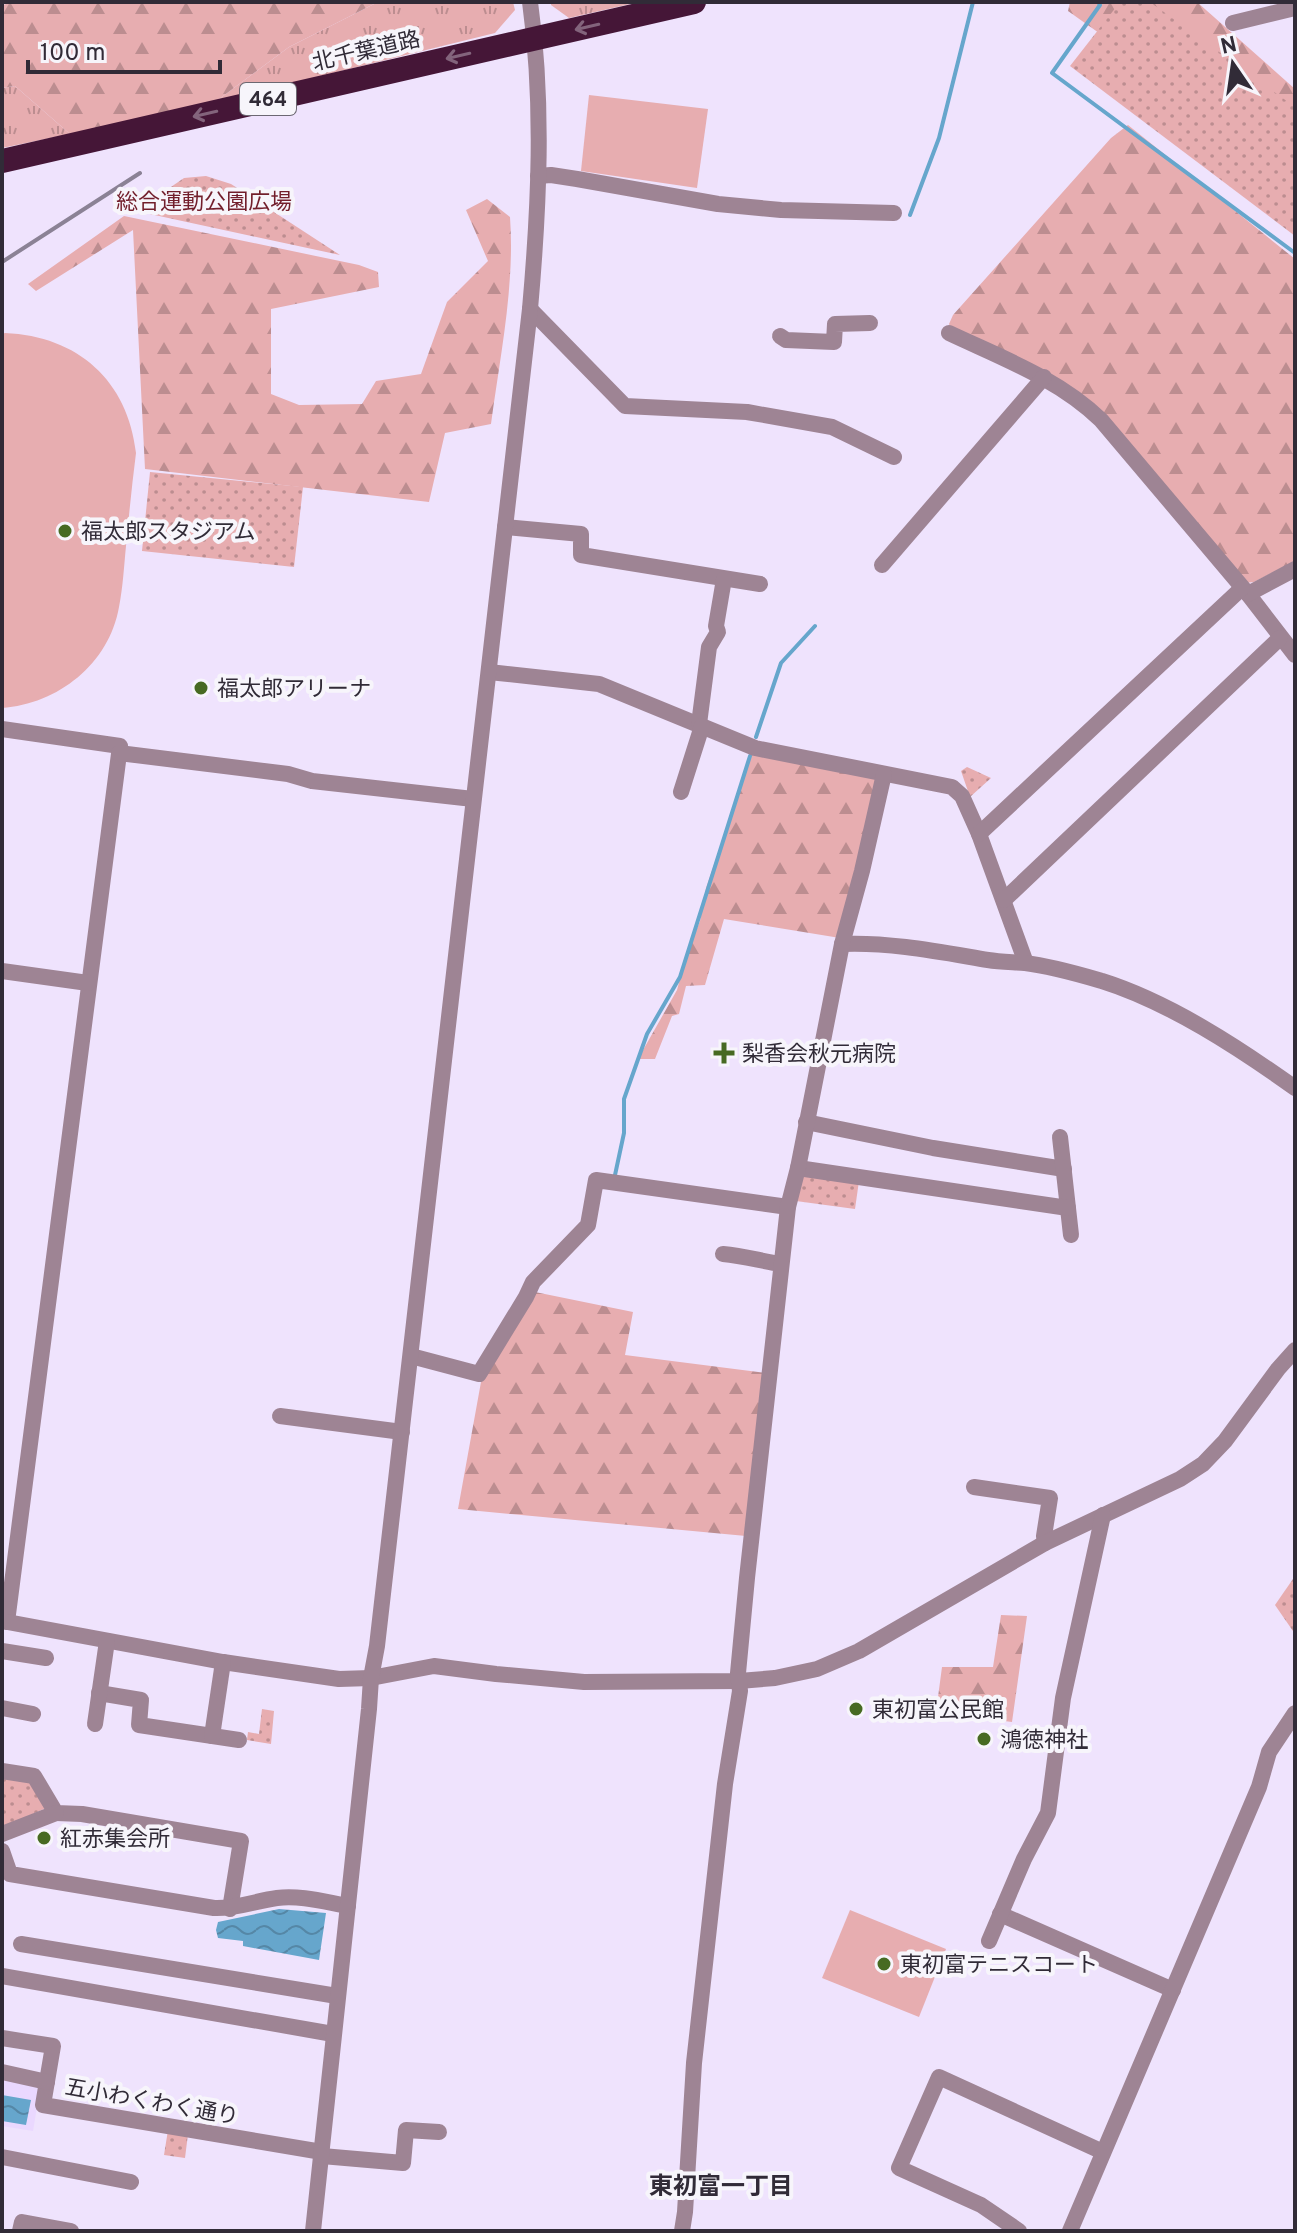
<svg xmlns="http://www.w3.org/2000/svg" width="1297" height="2233" viewBox="0 0 1297 2233" font-family="Overpass,'Noto Sans JP',sans-serif">
  <defs>
    <pattern id="grass-tufts" width="24" height="20" patternUnits="userSpaceOnUse" patternTransform="scale(2)"><rect width="24" height="20" fill="#e7adb0"/><path d="M3 7l-1-3M5 7V3M7 7l1-3M15 17l-1-3M17 17v-4M19 17l1-3" fill="none" stroke="#bc8d90"/></pattern>
    <pattern id="forest-firs" width="22" height="20" patternUnits="userSpaceOnUse" patternTransform="scale(2)"><rect width="22" height="20" fill="#e7adb0"/><path d="M5 1l3.5 6h-7zM16 11l3.5 6h-7z" fill="#bc8d90"/></pattern>
    <pattern id="park-dots" width="8" height="8" patternUnits="userSpaceOnUse" patternTransform="scale(2)"><rect width="8" height="8" fill="#e7adb0"/><path d="M2 2h.1M6 6h.1" fill="none" stroke="#bc8d90" stroke-width="1.8" stroke-linecap="round"/></pattern>
    <pattern id="water-waves" width="16" height="10" patternUnits="userSpaceOnUse" patternTransform="scale(2)"><rect width="16" height="10" fill="#66a6cc"/><path d="M0 5q4-4 8 0t8 0" fill="none" stroke="#5587a6"/></pattern>
  </defs>
  <rect width="100%" height="100%" fill="#efe3fd"/>
  <polygon fill="#ead8ff" points="2,2077 41,2083 33,2131 2,2126"/>
  <g fill="url(#grass-tufts)">
    <polygon points="378,2 513,2 515,10 495,33 215,102 289,47"/>
    <polygon points="551,2 639,2 569,18 551,5"/>
    <polygon points="15,86 70,134 2,148 2,88"/>
  </g>
  <g fill="url(#forest-firs)">
    <polygon points="15,2 378,2 289,47 215,102 70,134 15,86 2,88 2,5"/>
    <polygon points="1070,2 1197,2 1295,89 1295,168 1199,104 1068,11"/>
    <polygon points="1128,125 1295,259 1295,561 1254,582 1245,583 1082,397 952,330 949,324 953,315 1111,138"/>
    <path d="M487,199L510,217C515,286 500,356 491,424L445,433L429,502L145,469L133,230L36,291L28,284L124,216L359,265L378,272L379,287L271,309V394L299,405L362,404L376,381L421,374L447,302L488,261L466,210Z"/>
    <polygon points="752,753 877,779 840,938 724,919 705,985 686,986 679,1014 672,1016 655,1059 638,1059 677,990 687,953 700,921 706,888"/>
    <polygon points="535,1292 633,1312 625,1355 765,1373 746,1536 458,1509 481,1382"/>
    <polygon points="1001,1615 1027,1616 1012,1722 936,1712 942,1667 993,1667"/>
  </g>
  <g fill="url(#park-dots)">
    <polygon points="1120,2 1150,2 1295,107 1295,236 1070,66"/>
    <polygon points="206,176 231,184 340,255 136,211 184,178"/>
    <polygon points="150,472 303,487 294,567 142,551"/>
    <polygon points="967,767 991,778 970,797 961,771"/>
    <polygon points="807,1173 859,1181 855,1209 796,1201 799,1178"/>
    <polygon points="1295,1576 1295,1634 1275,1605"/>
    <polygon points="262,1709 274,1711 271,1744 247,1740 248,1732 259,1734"/>
    <path d="M2,1775C33,1780 32,1781 46,1808L2,1828Z"/>
    <polygon points="168,2130 188,2134 185,2158 164,2155"/>
  </g>
  <g fill="#e7adb0">
    <polygon points="589,95 708,109 697,188 581,171"/>
    <path d="M5,333C78,336 128,381 136,453C132,484 129,515 126,546C124,566 123,587 119,607C109,664 58,704 2,708V334Z"/>
    <polygon points="850,1910 946,1949 919,2017 822,1978"/>
  </g>
  <g fill="url(#water-waves)">
    <polygon points="279,1909 326,1913 319,1960 243,1946 243,1941 218,1938 216,1930 218,1922"/>
    <polygon points="2,2095 31,2100 26,2125 2,2121"/>
  </g>
  <g fill="none" stroke-linecap="round" stroke-linejoin="round">
    <g stroke="#66a6cc" stroke-width="4">
      <polyline points="1098,2 1100,5 1052,73 1295,253"/>
      <polyline points="910,215 939,138 973,2"/>
      <polyline points="756,737 781,663 815,626"/>
      <polyline points="615,1175 624,1133 624,1099 647,1034 680,977 750,756"/>
    </g>
    <g stroke="#9e8494" stroke-width="16">
      <polyline points="1233,23 1295,8"/>
      <polyline points="538,176 551,175 577,179 718,204 781,210 894,213"/>
      <polyline points="530,309 625,406 747,412 832,427 894,457"/>
      <path d="M949,333C1002,358 1059,379 1101,420L1248,594L1295,655"/>
      <polyline points="780,336 786,340 834,342 835,324 870,323"/>
      <polyline points="505,527 581,534 581,555 760,584"/>
      <polyline points="882,565 1044,377"/>
      <polyline points="1248,594 1295,569"/>
      <polyline points="489,672 599,684 755,748 952,787 962,796 979,834 1026,963"/>
      <polyline points="699,724 709,647 718,632 716,626 724,579"/>
      <polyline points="2,729 120,746 7,1622"/>
      <polyline points="119,753 288,774 312,781 473,799"/>
      <polyline points="681,792 702,726"/>
      <polyline points="979,834 1242,588"/>
      <polyline points="1004,900 1280,638"/>
      <path d="M842,944C891,942 940,952 988,960C1000,962 1013,962 1025,963C1051,966 1078,974 1102,981C1169,1002 1239,1048 1295,1088"/>
      <polyline points="2,971 88,983"/>
      <polyline points="806,1122 933,1148 1064,1169"/>
      <polyline points="1060,1137 1071,1235"/>
      <polyline points="798,1168 1068,1208"/>
      <path d="M723,1254C744,1256 761,1261 781,1264"/>
      <polyline points="411,1356 479,1374 526,1297 533,1282 588,1225 596,1180 788,1207"/>
      <polyline points="280,1416 402,1432"/>
      <polyline points="974,1487 1050,1498 1044,1536 1045,1543"/>
      <polyline points="2,1621 223,1662 339,1679 371,1678 434,1666 496,1674 584,1682 739,1681 775,1678 817,1669 859,1651 1045,1543 1180,1479 1203,1464 1225,1441 1278,1369 1295,1350"/>
      <polyline points="2,1651 46,1658"/>
      <polyline points="99,1693 141,1700 139,1725 239,1740"/>
      <polyline points="2,1708 33,1714"/>
      <polyline points="95,1724 107,1641"/>
      <polyline points="212,1736 223,1662"/>
      <polyline points="2,1771 34,1776 56,1813 82,1814 241,1841 230,1909"/>
      <polyline points="2,1834 56,1813"/>
      <path d="M2,1851L10,1874L214,1908C236,1909 255,1901 277,1898C300,1895 325,1902 348,1906"/>
      <polyline points="1000,1914 1173,1990"/>
      <polyline points="989,1941 1024,1859 1048,1813 1063,1698 1103,1515"/>
      <polyline points="21,1944 337,1996"/>
      <polyline points="2,1976 333,2034"/>
      <polyline points="2,2038 53,2046 43,2105 322,2152"/>
      <polyline points="2,2072 47,2082"/>
      <polyline points="322,2156 403,2163 406,2130 439,2132"/>
      <polyline points="2,2157 131,2182"/>
      <polyline points="20,2231 22,2222 71,2231"/>
      <path d="M313,2231L369,1709L371,1678L377,1646C429,1200 479,754 530,309C539,207 544,104 530,2"/>
      <polyline points="682,2231 685,2212 694,2063 725,1784 740,1691 738,1673 747,1578 788,1207 798,1168 842,944 862,871 884,774"/>
      <polyline points="1019,2231 981,2205 899,2168 939,2077 1103,2152"/>
      <polyline points="1070,2231 1259,1787 1269,1752 1295,1713"/>
    </g>
    <polyline stroke="#451637" stroke-width="24" points="2,161 694,2"/>
    <polyline stroke="#8b8295" stroke-width="4" points="2,262 140,173"/>
  </g>
  <defs><path id="oneway-shaft" d="M-6 0H5M1.5-3L5.5 0L1.5 3" fill="none" stroke-width="1.6" stroke-linecap="round" stroke-linejoin="round" transform="scale(2)"/></defs>
  <g stroke="#83647c">
    <use href="#oneway-shaft" transform="translate(587 27) rotate(167)"/>
    <use href="#oneway-shaft" transform="translate(458 56) rotate(167)"/>
    <use href="#oneway-shaft" transform="translate(205 114) rotate(167)"/>
  </g>
  <g fill="#476a22" stroke="#f7f5fb" stroke-width="3">
    <circle cx="65" cy="531" r="8"/>
    <circle cx="201" cy="688" r="8"/>
    <path d="M720 1041h8v8h8v8h-8v8h-8v-8h-8v-8h8z"/>
    <circle cx="856" cy="1709" r="8"/>
    <circle cx="984" cy="1739" r="8"/>
    <circle cx="44" cy="1838" r="8"/>
    <circle cx="884" cy="1964" r="8"/>
  </g>
  <g text-anchor="middle" stroke-width="8" stroke-linejoin="round" paint-order="stroke">
    <rect fill="#f7f5fb" stroke="#6c6872" stroke-width="2" x="240" y="83" width="56" height="32" rx="6"/>
    <g font-size="20" font-weight="bold" fill="#312b37">
      <text x="268" y="106">464</text>
    </g>
    <g font-size="22" fill="#312b37" stroke="#f7f5fb">
      <text transform="translate(366 50) rotate(-13)" y="8">北千葉道路</text>
      <text transform="translate(152 2101) rotate(10)" y="8">五小わくわく通り</text>
    </g>
    <g font-size="22" fill="#721e2b" stroke="#f7f5fb">
      <text x="204" y="209">総合運動公園広場</text>
    </g>
    <g font-size="22" fill="#312b37" stroke="#f7f5fb" text-anchor="start">
      <text x="81" y="539">福太郎スタジアム</text>
      <text x="217" y="696">福太郎アリーナ</text>
      <text x="742" y="1061">梨香会秋元病院</text>
      <text x="872" y="1717">東初富公民館</text>
      <text x="1000" y="1747">鴻徳神社</text>
      <text x="60" y="1846">紅赤集会所</text>
      <text x="900" y="1972">東初富テニスコート</text>
    </g>
    <g font-size="24" font-weight="bold" fill="#312b37" stroke="#f7f5fb">
      <text x="721" y="2194">東初富一丁目</text>
    </g>
  </g>
  <rect width="1297" height="2233" fill="none" stroke="#312b37" stroke-width="8"/>
  <g transform="translate(1233 64) rotate(347)" stroke="#f7f5fb" stroke-width="6" paint-order="stroke">
  <path d="M0-6L14 30L0 20L-14 30Z" fill="#312b37"/>
  <text y="-12" font-size="22" font-weight="bold" text-anchor="middle" fill="#312b37">N</text>
  </g>
  <path d="M28 60v12h192v-12" fill="none" stroke="#312b37" stroke-width="4"/>
  <text x="40" y="60" font-size="24" fill="#312b37" stroke="#f7f5fb" stroke-width="6" paint-order="stroke">100 m</text>
</svg>
